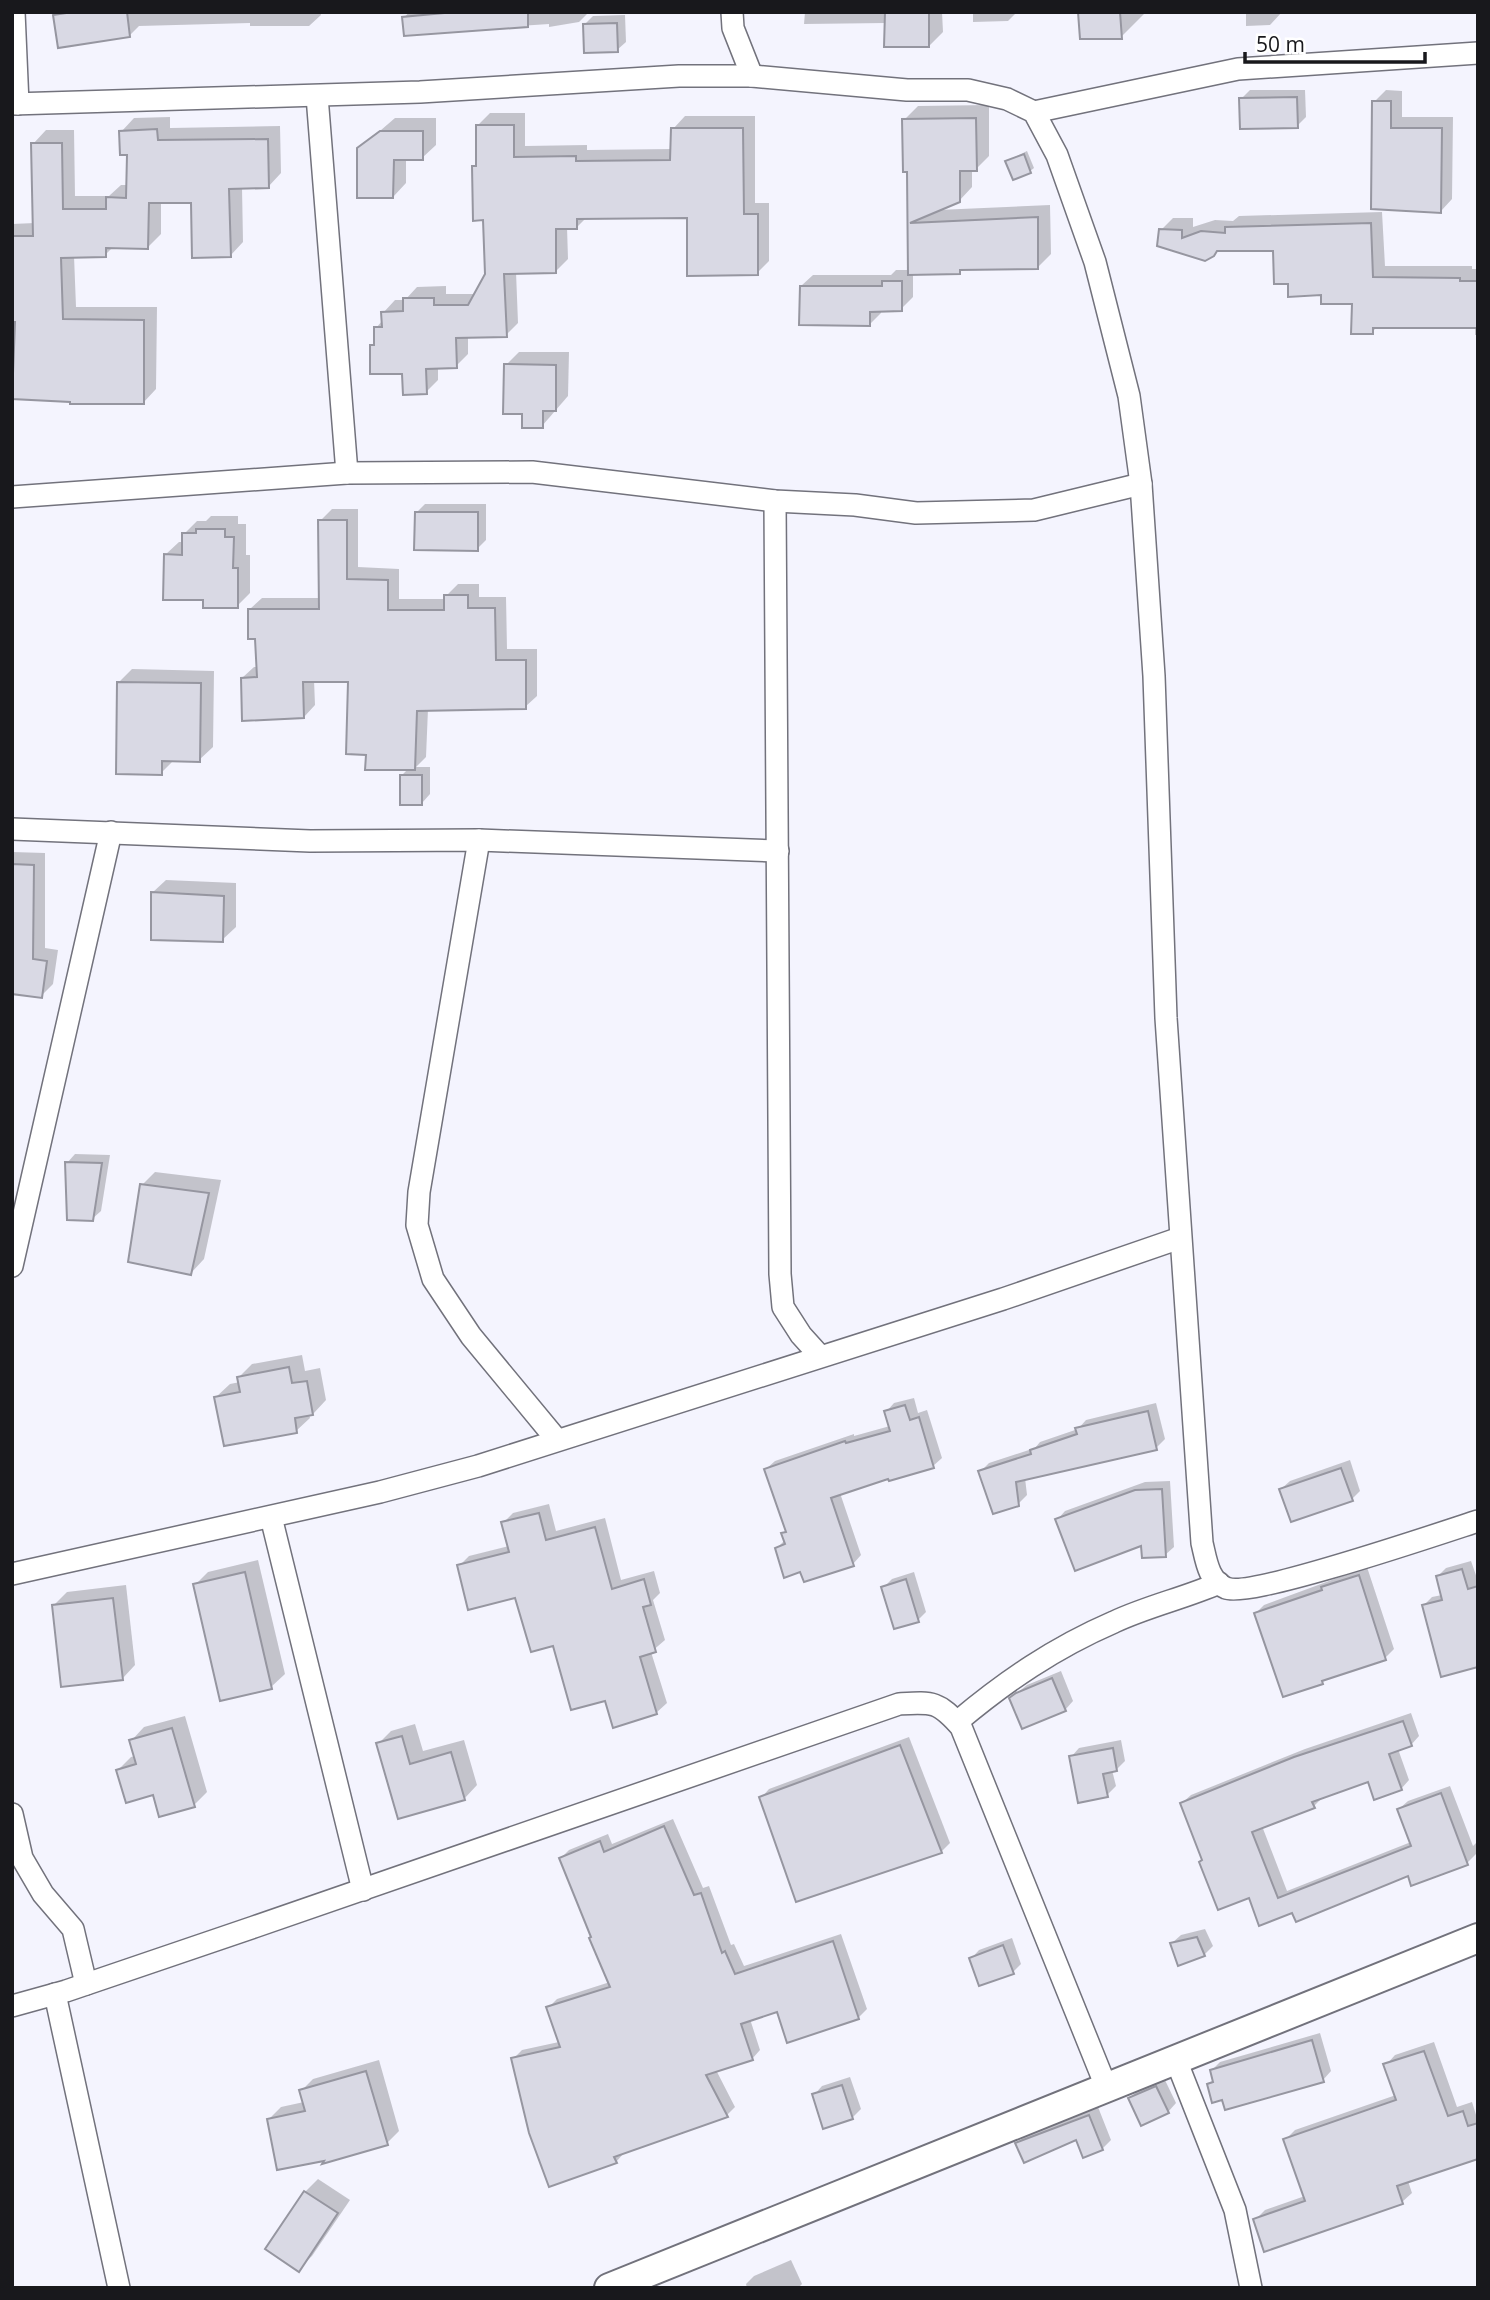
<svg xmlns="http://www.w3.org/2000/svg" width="1490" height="2300" viewBox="0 0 1490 2300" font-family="'Open Sans',sans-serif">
  <rect width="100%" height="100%" fill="#f4f4fe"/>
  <g fill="#0003">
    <polygon points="55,12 320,12 321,15 309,26 250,26 250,23 139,26 129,36 59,46"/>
    <polygon points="409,12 589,12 579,22 549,27 549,24 405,34 404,18"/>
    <polygon points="805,12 942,12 943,32 929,46 886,23 804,24"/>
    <polygon points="973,12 1017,12 1008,21 973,22"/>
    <polygon points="1080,12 1144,12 1145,13 1121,37"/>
    <polygon points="1246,12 1282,12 1270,25 1246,26"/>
    <polygon points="625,15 626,42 617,50 585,24 593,16"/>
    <polygon points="1250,90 1305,90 1306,117 1297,126 1241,99"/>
    <polygon points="1386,90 1402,91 1402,117 1453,117 1452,199 1441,211 1374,102"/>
    <polygon points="989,105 989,156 976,169 972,170 972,187 959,201 938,210 1050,205 1051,254 1038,267 963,268 960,272 913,273 913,297 901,309 881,310 881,313 870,324 801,286 813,275 891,275 896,270 910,270 908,170 904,120 918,106"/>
    <polygon points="490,113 525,113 525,146 587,145 587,150 672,149 673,129 685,116 755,116 755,203 769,203 769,261 757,273 689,216 587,217 577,227 567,227 568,259 556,271 516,272 518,323 506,335 468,336 468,354 456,366 438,367 438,380 426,392 371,346 376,341 376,328 383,320 383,313 395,300 405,300 417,287 446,286 446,294 476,294 487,274 485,219 473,167 478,162 478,125"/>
    <polygon points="170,117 170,128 280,126 281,173 268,187 242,187 243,242 230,256 192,202 161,202 161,234 148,247 114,246 105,255 74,256 76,307 157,307 156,389 143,403 12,397 12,224 35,223 33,144 46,130 74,130 75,196 109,196 121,185 128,185 129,153 121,132 134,118"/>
    <polygon points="395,118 436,118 436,145 422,158 406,158 406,183 393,197 359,149"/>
    <polygon points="1027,151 1034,168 1030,171 1007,161"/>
    <polygon points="1382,212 1385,266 1472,266 1472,269 1478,269 1478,335 1475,335 1475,326 1378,326 1372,332 1354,302 1289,282 1275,249 1219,249 1213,255 1161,230 1173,218 1193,218 1193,227 1215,220 1233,221 1239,216"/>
    <polygon points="519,352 569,352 568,396 542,426 524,413 506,365"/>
    <polygon points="425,504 486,504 486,540 477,549 416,513"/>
    <polygon points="332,509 358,509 358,567 399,569 399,599 446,599 446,596 458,584 479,584 479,597 506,597 507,649 537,649 537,696 525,707 428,709 426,757 416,767 430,767 430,794 422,803 402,775 409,768 367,753 350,680 314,680 315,705 304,717 242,678 254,667 258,667 256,637 250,609 262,598 320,598 320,521"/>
    <polygon points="211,516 238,516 238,524 246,524 246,555 250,555 250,593 237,606 205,599 165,555 179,542 184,542 184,534 197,521 206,521"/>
    <polygon points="132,669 214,671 213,747 199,760 174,760 161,773 119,682"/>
    <polygon points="12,852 45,853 45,948 58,950 53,984 41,996 12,992"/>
    <polygon points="166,880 236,883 236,927 222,940 152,893"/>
    <polygon points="75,1154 110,1155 101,1211 92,1219 67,1163"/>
    <polygon points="155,1172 221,1180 204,1259 191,1273 142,1185"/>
    <polygon points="302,1355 305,1371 320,1368 326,1400 313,1414 309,1414 310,1418 296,1431 216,1397 230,1384 240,1382 239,1377 252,1364"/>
    <polygon points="914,1398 918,1413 927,1410 942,1458 933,1466 889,1476 840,1493 861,1555 853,1564 801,1570 777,1548 785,1540 783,1534 787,1530 766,1469 775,1461 854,1434 854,1436 890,1426 886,1412 894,1403"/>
    <polygon points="1156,1403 1165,1439 1156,1448 1025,1478 1027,1495 1018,1504 980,1472 989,1463 1035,1448 1040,1442 1078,1429 1086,1420"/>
    <polygon points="1350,1460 1360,1491 1352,1499 1281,1489 1290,1481"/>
    <polygon points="1170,1481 1174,1547 1165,1555 1143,1544 1057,1520 1065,1511 1145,1482"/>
    <polygon points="549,1504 556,1531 605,1518 621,1580 654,1571 660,1593 653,1600 665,1640 651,1652 667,1703 656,1713 606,1699 554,1643 516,1596 459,1566 469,1556 509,1546 503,1523 513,1513"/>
    <polygon points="258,1560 285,1674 271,1687 195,1585 208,1572"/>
    <polygon points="1471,1561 1478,1581 1478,1665 1423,1606 1432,1597 1442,1595 1438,1576 1446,1568"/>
    <polygon points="1367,1567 1394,1649 1385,1658 1327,1677 1322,1682 1256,1613 1264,1605"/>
    <polygon points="914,1572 926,1612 918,1620 883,1588 892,1579"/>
    <polygon points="126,1585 135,1665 122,1679 53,1606 67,1592"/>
    <polygon points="1061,1671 1073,1701 1065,1710 1011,1698 1027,1685"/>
    <polygon points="1411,1713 1419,1736 1411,1745 1398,1749 1409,1780 1401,1789 1369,1780 1322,1798 1314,1806 1262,1826 1287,1891 1411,1842 1399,1809 1408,1801 1450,1786 1473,1846 1478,1841 1478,1858 1476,1854 1467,1863 1409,1874 1293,1911 1250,1896 1204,1859 1182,1803 1191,1795 1305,1749"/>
    <polygon points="185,1716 207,1792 194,1805 154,1793 118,1770 131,1757 135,1756 131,1741 144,1727"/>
    <polygon points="415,1724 423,1751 464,1740 477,1785 464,1799 378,1744 391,1731"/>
    <polygon points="909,1737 950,1843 942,1851 797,1900 761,1798 769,1789"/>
    <polygon points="1121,1740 1125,1761 1117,1769 1112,1770 1116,1786 1107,1795 1071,1757 1079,1748"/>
    <polygon points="673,1819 703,1888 709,1886 731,1945 734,1944 744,1966 841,1934 867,2009 858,2018 778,2010 750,2019 760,2050 752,2059 716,2070 735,2107 727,2115 624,2153 616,2162 513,2059 522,2050 559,2042 548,2008 557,1999 610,1982 561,1858 569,1850 608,1834 612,1844"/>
    <polygon points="1205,1929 1213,1946 1204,1955 1172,1943 1181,1935"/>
    <polygon points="1012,1938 1021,1964 1013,1972 971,1959 979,1950"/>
    <polygon points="1320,2033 1331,2071 1323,2080 1223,2098 1209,2084 1214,2079 1212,2070 1220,2062"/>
    <polygon points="1434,2042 1457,2107 1472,2102 1477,2118 1478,2157 1408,2181 1412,2193 1402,2202 1255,2220 1265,2210 1305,2196 1285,2140 1295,2130 1396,2095 1386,2065 1395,2055"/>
    <polygon points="379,2060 399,2131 387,2143 269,2119 281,2107 304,2102 301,2091 313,2079"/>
    <polygon points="850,2077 861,2109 852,2118 814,2095 822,2086"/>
    <polygon points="1164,2078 1176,2103 1168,2112 1130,2098 1138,2090"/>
    <polygon points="1098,2107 1111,2140 1102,2149 1077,2138 1017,2143 1026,2135"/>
    <polygon points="318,2179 350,2200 312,2256 298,2269 305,2192"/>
    <polygon points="791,2260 802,2284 798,2288 747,2288 746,2284 754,2276"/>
  </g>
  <g fill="#d9d9e4" stroke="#9696a0" stroke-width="2">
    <polygon points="73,12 127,12 130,37 58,48 53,15"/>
    <polygon points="455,12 528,12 528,27 404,36 402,17"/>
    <polygon points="885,12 929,12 929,47 884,47"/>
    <polygon points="1078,12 1120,12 1122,39 1080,39"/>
    <polygon points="617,23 618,52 584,53 583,24"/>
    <polygon points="1297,97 1298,128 1240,129 1239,98"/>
    <polygon points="1372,101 1391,101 1391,128 1442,128 1441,213 1371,209"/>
    <polygon points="976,118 977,171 960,171 960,202 910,223 1038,217 1038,269 960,270 960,274 908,275 907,172 903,172 902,119"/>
    <polygon points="476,125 514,125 514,157 576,156 576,161 670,160 671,128 743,128 744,214 758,214 758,275 687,276 687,218 577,219 577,229 556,229 556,273 504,274 507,337 456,338 457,368 426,369 427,394 403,395 402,374 370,374 370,345 374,345 374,327 382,327 381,312 403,311 403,298 434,298 434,305 468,305 485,274 483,220 473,221 472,166 476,166"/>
    <polygon points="157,129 158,140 268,139 269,188 229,189 231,257 192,258 191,203 149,203 148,249 106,248 106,257 61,258 63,319 144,320 144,404 70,404 70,402 12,399 15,322 12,322 12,236 33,236 31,143 62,143 63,209 106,209 106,197 126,198 127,155 120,155 119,131"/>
    <polygon points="380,131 423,131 423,160 394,160 393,198 357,198 357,148"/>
    <polygon points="1024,154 1031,173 1013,180 1005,161"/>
    <polygon points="1371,223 1373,277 1460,278 1460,281 1478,281 1478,328 1373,328 1373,334 1351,334 1352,304 1321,304 1321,295 1288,297 1288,284 1274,284 1273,251 1217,251 1214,256 1205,261 1157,246 1159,229 1182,230 1182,238 1201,231 1225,233 1225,227"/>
    <polygon points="882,281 902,281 902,311 870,312 870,326 799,325 800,286 882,286"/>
    <polygon points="504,364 556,365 556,411 543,411 543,428 522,428 522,414 503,414"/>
    <polygon points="415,512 478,512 478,551 414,550"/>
    <polygon points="318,520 347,520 347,579 388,580 388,610 444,610 444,595 468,595 468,608 495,608 496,660 526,660 526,709 417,711 415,770 365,770 366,755 346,754 348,682 303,682 304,718 242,721 241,678 257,677 255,639 248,639 248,609 319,609"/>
    <polygon points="196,529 225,529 225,537 234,537 233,568 238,568 238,608 203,608 203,600 163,600 164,554 182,555 182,533 196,533"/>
    <polygon points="117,682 201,683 200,762 162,761 162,775 116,774"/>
    <rect x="400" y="775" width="22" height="30"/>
    <polygon points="12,864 34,865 33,959 47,961 42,998 12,994"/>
    <polygon points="151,892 224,896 223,942 151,940"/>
    <polygon points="65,1162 102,1163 93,1221 67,1220"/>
    <polygon points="140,1184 209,1193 191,1275 128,1262"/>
    <polygon points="289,1367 292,1383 307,1381 313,1415 295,1418 297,1433 224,1446 214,1397 240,1392 237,1377"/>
    <polygon points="905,1405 910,1420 919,1417 934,1468 889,1481 888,1479 831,1498 854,1566 804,1582 800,1572 784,1578 775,1548 785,1544 781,1533 786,1532 764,1469 845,1441 846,1443 890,1431 884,1411"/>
    <polygon points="1148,1411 1157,1450 1016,1482 1019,1506 993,1514 978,1471 1031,1454 1030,1450 1077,1434 1075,1428"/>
    <polygon points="1341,1468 1353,1501 1291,1522 1279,1489"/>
    <polygon points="1162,1489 1166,1557 1142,1558 1141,1546 1075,1571 1055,1519 1135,1490"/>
    <polygon points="539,1513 546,1540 595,1527 612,1589 644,1579 651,1605 643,1607 656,1652 640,1657 657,1714 613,1728 605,1701 571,1710 553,1646 531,1652 515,1598 468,1610 457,1565 509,1552 501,1522"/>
    <polygon points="1462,1569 1468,1589 1478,1586 1478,1667 1441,1677 1422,1605 1442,1600 1436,1576"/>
    <polygon points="245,1572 272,1689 220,1701 193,1584"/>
    <polygon points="1359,1575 1386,1660 1322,1681 1323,1684 1283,1697 1254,1613 1322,1590 1321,1587"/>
    <polygon points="906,1579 919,1622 894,1629 881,1587"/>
    <polygon points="113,1598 123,1680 61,1687 52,1605"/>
    <polygon points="1052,1678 1066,1711 1022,1729 1009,1698 1016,1693"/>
    <polygon points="1403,1721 1412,1746 1389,1754 1402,1790 1374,1800 1368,1782 1312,1802 1315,1808 1252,1832 1278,1898 1411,1846 1397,1809 1441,1793 1468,1865 1411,1886 1408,1876 1296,1922 1292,1913 1259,1926 1249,1898 1218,1910 1199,1862 1202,1860 1180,1803 1294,1757"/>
    <polygon points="172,1728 195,1807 159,1817 153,1795 126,1803 116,1770 136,1764 129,1740"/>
    <polygon points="402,1736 410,1764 451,1752 465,1800 398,1819 376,1743"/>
    <polygon points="900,1745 942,1853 796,1902 759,1797"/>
    <polygon points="1113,1748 1117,1771 1103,1774 1108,1797 1078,1803 1069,1756"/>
    <polygon points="664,1826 694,1895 701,1893 722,1953 725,1951 735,1974 833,1941 859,2019 787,2043 777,2012 741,2024 753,2060 706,2075 728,2117 614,2157 617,2163 549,2187 529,2133 511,2058 560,2047 546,2007 610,1987 589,1938 591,1937 559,1858 600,1841 604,1852"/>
    <polygon points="1197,1937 1205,1956 1178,1966 1170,1943"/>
    <polygon points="1003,1945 1014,1974 979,1986 969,1958"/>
    <polygon points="1312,2040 1324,2082 1225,2110 1222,2100 1212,2103 1207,2084 1213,2082 1210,2070"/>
    <polygon points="1424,2051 1448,2116 1463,2111 1468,2126 1478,2123 1478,2159 1397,2186 1403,2204 1264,2252 1253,2219 1305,2201 1283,2139 1396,2100 1383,2064"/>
    <polygon points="366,2071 388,2145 322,2164 324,2161 277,2170 267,2119 305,2111 299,2090"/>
    <polygon points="842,2085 853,2119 823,2129 812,2094"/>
    <polygon points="1156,2086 1169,2113 1141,2126 1128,2098"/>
    <polygon points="1089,2115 1103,2150 1083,2158 1076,2140 1024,2163 1015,2143"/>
    <polygon points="304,2191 338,2213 299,2272 265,2249"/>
  </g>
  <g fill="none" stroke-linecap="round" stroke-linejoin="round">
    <g stroke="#72727c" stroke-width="24">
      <g id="minor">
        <polyline points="14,12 18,104"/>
        <polyline points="732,12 733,28 752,76"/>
        <polyline points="317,96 347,473"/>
        <path d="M12,104L420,92L679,76H752L907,90H968L1007,99L1034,112L1057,155L1095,262L1129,396L1141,484L1154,676L1166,1018L1202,1543C1206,1559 1208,1581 1226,1588C1250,1598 1441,1533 1478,1521"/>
        <polyline points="1034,112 1238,69 1478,53"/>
        <polyline points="12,497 347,473 532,472 775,501 855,505 916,513 1034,510 1141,484"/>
        <polyline points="775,501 780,1274 783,1307 801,1335 820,1356"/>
        <polyline points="12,829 310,841 479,840 778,851"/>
        <polyline points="479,840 419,1192 417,1225 433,1279 471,1336 557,1440"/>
        <polyline points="12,1266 111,832"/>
        <polyline points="271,1517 363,1890"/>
        <polyline points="12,1574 380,1492 478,1466 1003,1299 1180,1238"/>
        <path d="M957,1722C1006,1681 1054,1648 1114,1622C1148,1606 1185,1598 1219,1583"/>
        <polyline points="12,1814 22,1858 43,1894 73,1929 86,1984"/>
        <polyline points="55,1994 119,2288"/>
        <path d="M12,2006L66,1991L254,1927L899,1704C933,1702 938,1701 961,1727L1107,2089"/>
        <polyline points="1176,2060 1235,2210 1251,2288"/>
      </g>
    </g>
    <g stroke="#72727c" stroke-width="32">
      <polyline id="secondary" points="609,2288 1478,1938"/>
    </g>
    <use href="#minor" stroke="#fff" stroke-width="21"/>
    <use href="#secondary" stroke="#fff" stroke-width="28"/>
  </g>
  <rect width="1490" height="2300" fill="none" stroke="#18181c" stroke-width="28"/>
  <path d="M1245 52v10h180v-10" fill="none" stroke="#18181c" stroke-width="3.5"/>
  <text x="1256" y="52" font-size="21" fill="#18181c" stroke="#ffffff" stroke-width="5" paint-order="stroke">50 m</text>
</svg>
